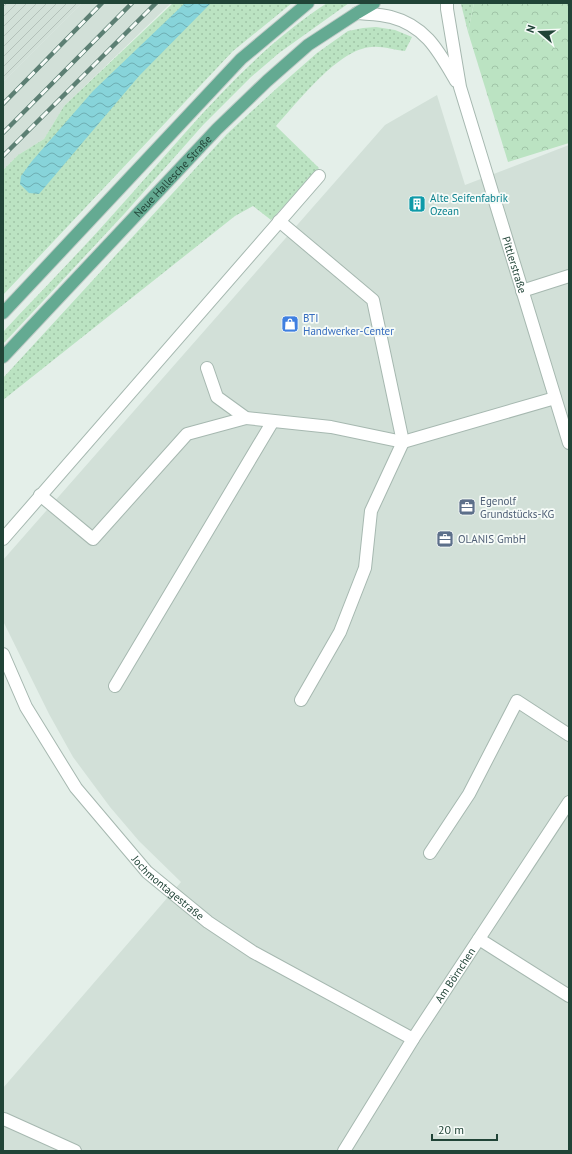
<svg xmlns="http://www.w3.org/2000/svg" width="572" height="1154" viewBox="0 0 572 1154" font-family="'PT Sans',sans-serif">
  <defs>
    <pattern id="industrial-furrows" width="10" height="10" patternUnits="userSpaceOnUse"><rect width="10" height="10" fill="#d2e0d8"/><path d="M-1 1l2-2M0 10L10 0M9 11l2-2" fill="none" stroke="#b4c1ba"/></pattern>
    <pattern id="green-dots" width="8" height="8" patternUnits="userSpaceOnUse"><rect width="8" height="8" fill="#bbe3c2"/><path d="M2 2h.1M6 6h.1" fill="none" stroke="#a0c4a7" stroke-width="1.8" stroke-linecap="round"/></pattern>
    <pattern id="forest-crowns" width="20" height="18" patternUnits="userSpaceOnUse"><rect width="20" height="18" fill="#bbe3c2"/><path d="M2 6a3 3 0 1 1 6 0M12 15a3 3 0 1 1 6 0" fill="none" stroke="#a0c4a7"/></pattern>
    <pattern id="water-waves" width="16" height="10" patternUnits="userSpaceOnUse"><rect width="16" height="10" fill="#87d4da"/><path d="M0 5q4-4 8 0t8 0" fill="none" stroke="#6eaeb2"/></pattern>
  </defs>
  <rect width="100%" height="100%" fill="#e4efe9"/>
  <g fill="#d2e0d8">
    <polygon points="82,3 171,3 64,106 44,139 18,155 3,170 3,82"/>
    <polygon points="437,95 465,185 569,145 569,1151 3,1151 3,1088 181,882 139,841 110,807 73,757 49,714 3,621 3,560 385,125"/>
  </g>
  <polygon fill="url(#industrial-furrows)" points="3,3 82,3 3,82"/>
  <g fill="url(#green-dots)">
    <polygon points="173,3 292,3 233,51 3,295 3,170 18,155 44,139 64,106"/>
    <path d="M327,3H349L279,53L251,77L203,125L125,213L3,344V332C41,291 80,252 117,210C182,138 244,57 327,3Z"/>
    <polygon points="461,3 474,3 468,32 461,4"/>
    <path d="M376,27L395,30L412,37L405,51C394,50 382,46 372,47C339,48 297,103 276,126L319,168L271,220L253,206L235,216L3,400V378L227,134L276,89L317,53L348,31L363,28Z"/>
  </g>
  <polygon fill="url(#forest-crowns)" points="474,3 569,3 569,143 508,162 468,32"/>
  <polygon fill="url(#water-waves)" points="185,3 211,3 139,76 39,194 29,193 20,184 21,176 32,161 93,91"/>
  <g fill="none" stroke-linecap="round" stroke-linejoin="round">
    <g stroke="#a6b8b0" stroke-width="14">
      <g id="minor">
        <path id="s1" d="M447,3V9L460,87L569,443"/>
        <path d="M357,13C368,14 381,14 391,17C426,26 439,52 456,81"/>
        <polyline points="279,221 373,300 403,442 371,511 365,568 340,632 301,700"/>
        <polyline points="522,291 569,276"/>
        <polyline points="207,368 217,397 246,418 331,427 403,442 555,398"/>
        <polyline points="40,495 93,539 187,434 246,418"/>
        <polyline points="3,539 319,176"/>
        <path id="s2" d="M3,654L26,707L76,788L147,872L208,922L253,952L413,1039"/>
        <polyline points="115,686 273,421"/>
        <polyline points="430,853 469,794 517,701 569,735"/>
        <polyline points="479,939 569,996"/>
        <polyline points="4,1119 75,1151"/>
        <path id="s3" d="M344,1151L413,1039L569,802"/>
      </g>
    </g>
    <g stroke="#c1cbc7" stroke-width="14">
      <g id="major">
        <polyline points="3,313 241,59 308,3"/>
        <path id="s4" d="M3,357L217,129L267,81L308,45L357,13L374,3"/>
      </g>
    </g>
    <use href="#minor" stroke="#fff" stroke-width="12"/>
    <use href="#major" stroke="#64aa92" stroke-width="12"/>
    <g stroke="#5c7f73" stroke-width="4.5">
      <g id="rail">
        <polyline points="3,104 102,3"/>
        <polyline points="3,133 132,3"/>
        <polyline points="3,156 156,3"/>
      </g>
    </g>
    <use href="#rail" stroke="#f6fbf8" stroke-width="3" stroke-dasharray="9" stroke-linecap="butt"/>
  </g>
  <defs>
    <g id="building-square" transform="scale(0.9)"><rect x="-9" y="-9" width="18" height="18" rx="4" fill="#0f9aa8" stroke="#f6fbf8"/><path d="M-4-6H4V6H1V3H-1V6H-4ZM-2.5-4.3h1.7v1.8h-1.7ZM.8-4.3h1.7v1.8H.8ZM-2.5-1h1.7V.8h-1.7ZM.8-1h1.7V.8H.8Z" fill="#fff"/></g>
    <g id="shop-square" transform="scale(0.9)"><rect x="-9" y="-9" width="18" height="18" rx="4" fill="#3f7fe0" stroke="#f6fbf8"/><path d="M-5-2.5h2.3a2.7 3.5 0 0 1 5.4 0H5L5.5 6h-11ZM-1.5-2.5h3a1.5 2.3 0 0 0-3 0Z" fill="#fff"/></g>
    <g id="office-square" transform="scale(0.9)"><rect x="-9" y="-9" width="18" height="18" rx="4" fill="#5c6f8a" stroke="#f6fbf8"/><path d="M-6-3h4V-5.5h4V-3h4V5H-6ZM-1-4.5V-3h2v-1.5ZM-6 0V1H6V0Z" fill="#fff"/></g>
  </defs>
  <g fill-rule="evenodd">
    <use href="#building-square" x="417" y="204"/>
    <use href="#shop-square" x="290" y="324"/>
    <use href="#office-square" x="467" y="507"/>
    <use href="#office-square" x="445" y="539"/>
  </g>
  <g text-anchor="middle" stroke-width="3.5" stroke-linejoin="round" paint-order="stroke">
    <g font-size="11" fill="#214437" stroke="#f6fbf8">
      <text dy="4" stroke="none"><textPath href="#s4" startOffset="248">Neue Hallesche Straße</textPath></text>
      <text dy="4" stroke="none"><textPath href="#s1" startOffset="271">Pittlerstraße</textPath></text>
      <text dy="4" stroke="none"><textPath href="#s2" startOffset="289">Jochmontagestraße</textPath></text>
      <text dy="4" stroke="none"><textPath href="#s3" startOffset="208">Am Börnchen</textPath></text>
    </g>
    <g font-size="11" fill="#0d838f" stroke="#f6fbf8" text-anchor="start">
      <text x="430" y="202">Alte Seifenfabrik<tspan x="430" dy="13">Ozean</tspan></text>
    </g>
    <g font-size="11" fill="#366cbe" stroke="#f6fbf8" text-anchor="start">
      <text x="303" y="322">BTI<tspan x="303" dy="13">Handwerker-Center</tspan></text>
    </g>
    <g font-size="11" fill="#4e5e75" stroke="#f6fbf8" text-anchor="start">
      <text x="480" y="505">Egenolf<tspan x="480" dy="13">Grundstücks-KG</tspan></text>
      <text x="458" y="543">OLANIS GmbH</text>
    </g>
  </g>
  <rect width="572" height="1154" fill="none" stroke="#214437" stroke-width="8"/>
  <g transform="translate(540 32) rotate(289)" stroke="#f6fbf8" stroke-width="3" paint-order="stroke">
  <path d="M0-3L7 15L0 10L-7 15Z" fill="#214437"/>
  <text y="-6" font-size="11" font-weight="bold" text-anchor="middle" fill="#214437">N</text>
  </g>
  <path d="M432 1134v6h65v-6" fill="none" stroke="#214437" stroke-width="2"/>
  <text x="438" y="1134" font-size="12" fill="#214437" stroke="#f6fbf8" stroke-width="3" paint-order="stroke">20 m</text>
</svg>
